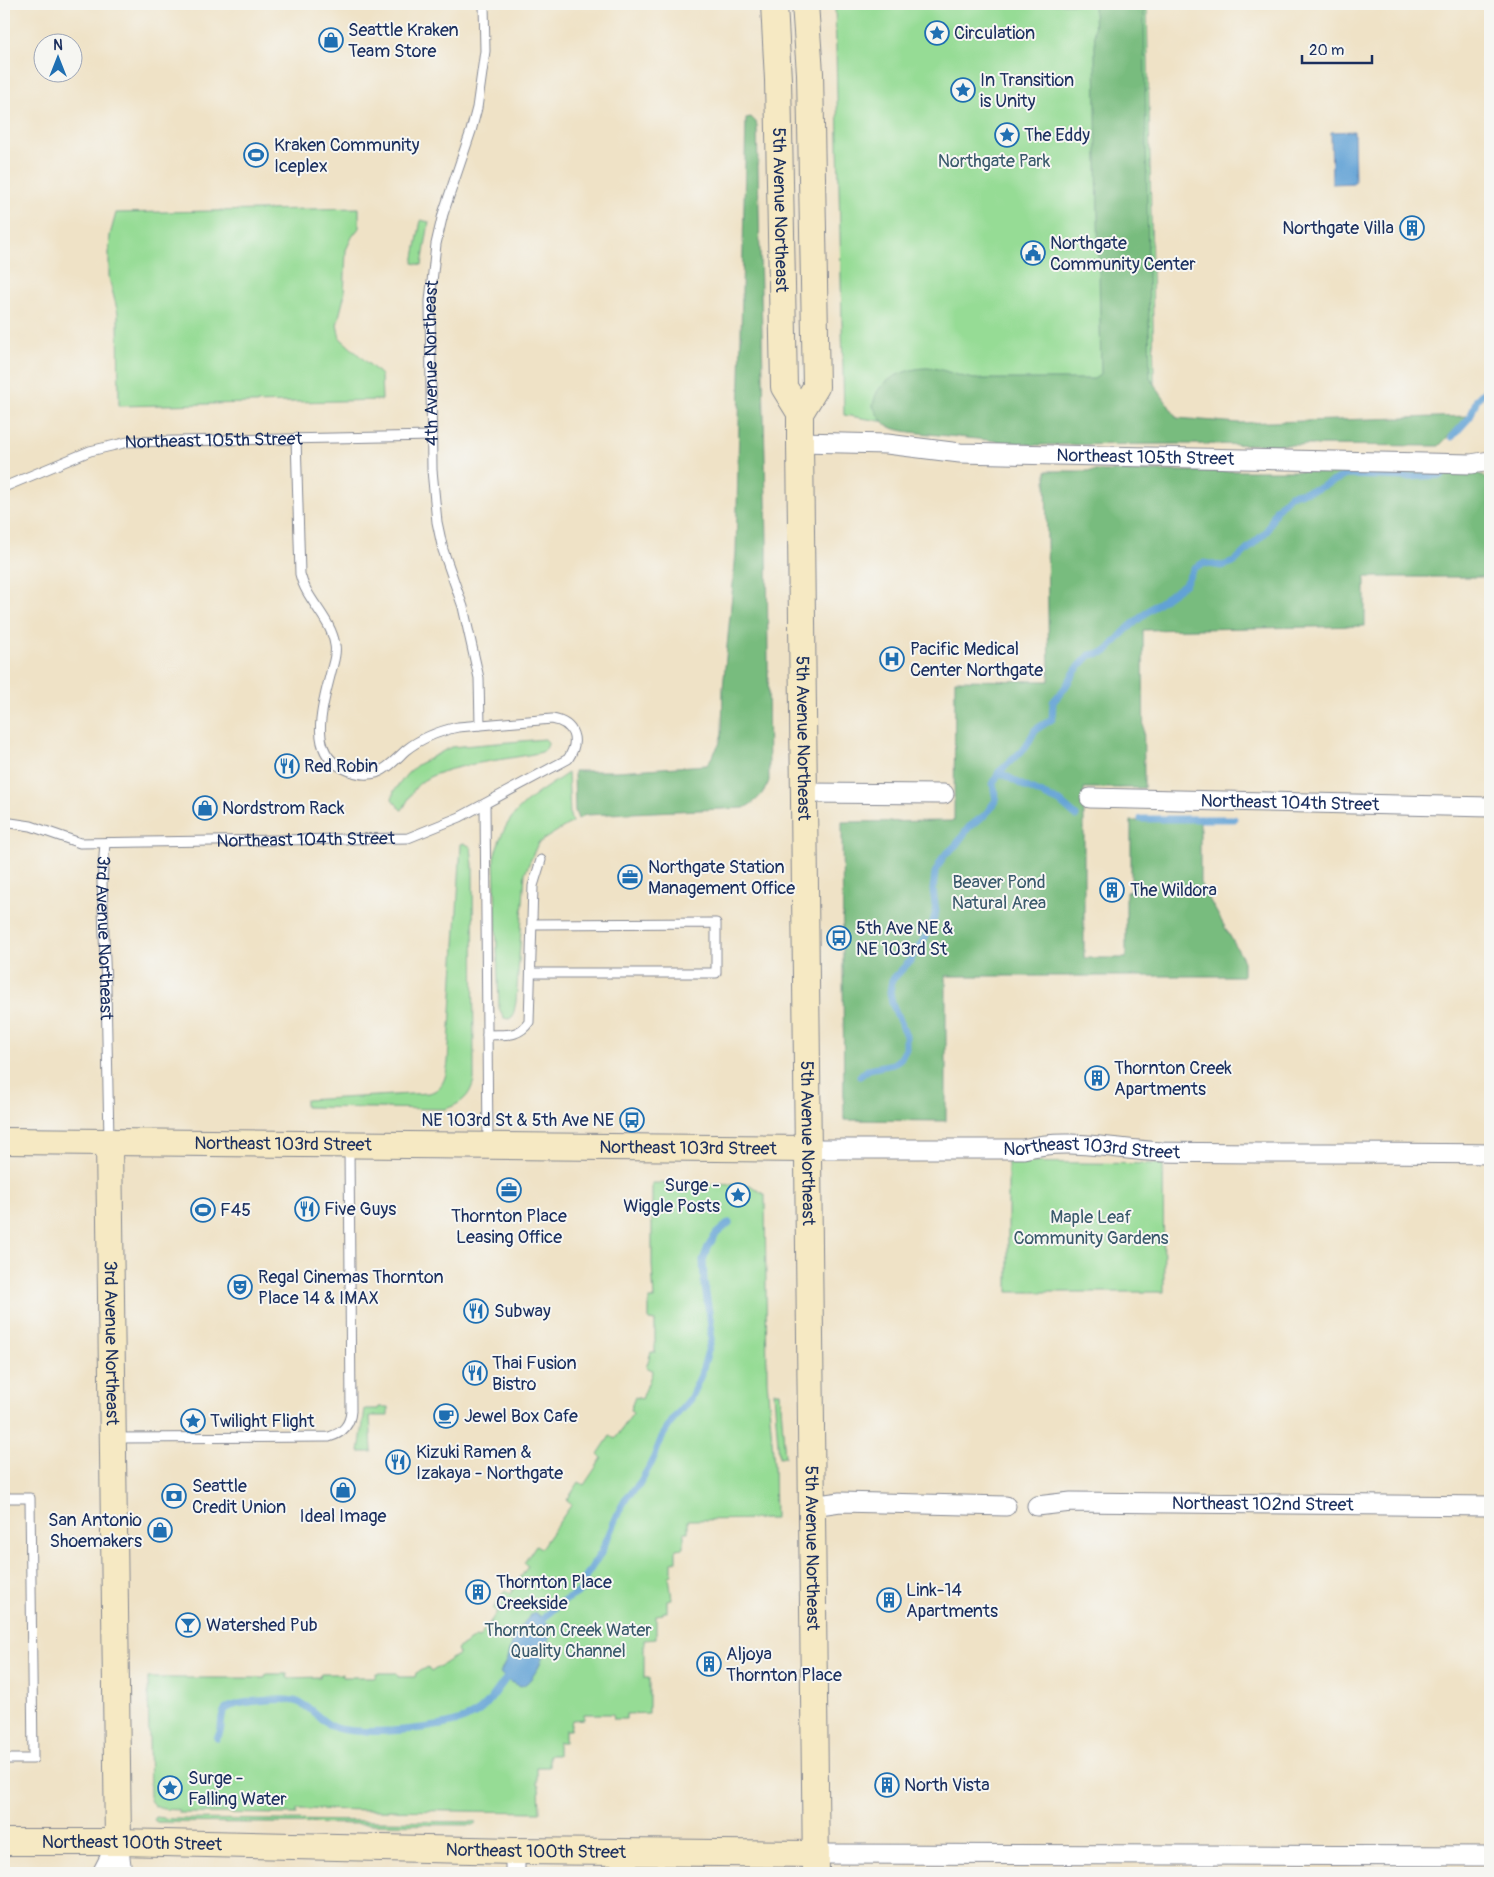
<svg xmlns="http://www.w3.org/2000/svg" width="1494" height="1877" viewBox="0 0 1494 1877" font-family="Pangolin,sans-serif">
  <rect width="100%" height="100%" fill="#f6f6f2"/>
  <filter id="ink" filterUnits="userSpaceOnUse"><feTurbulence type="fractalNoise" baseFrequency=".02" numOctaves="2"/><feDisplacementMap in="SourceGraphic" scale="10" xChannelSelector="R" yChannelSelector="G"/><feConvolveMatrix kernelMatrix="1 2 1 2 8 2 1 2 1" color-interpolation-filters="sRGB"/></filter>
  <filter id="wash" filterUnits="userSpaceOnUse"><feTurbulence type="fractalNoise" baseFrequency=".0096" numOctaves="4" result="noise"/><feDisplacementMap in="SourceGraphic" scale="20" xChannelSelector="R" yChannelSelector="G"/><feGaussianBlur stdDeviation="1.12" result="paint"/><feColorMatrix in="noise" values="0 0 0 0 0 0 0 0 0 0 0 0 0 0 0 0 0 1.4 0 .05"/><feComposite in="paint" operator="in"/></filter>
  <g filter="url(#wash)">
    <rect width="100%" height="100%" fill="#efe2c6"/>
    <g fill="#96dc95" stroke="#58867a">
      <path d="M835,4h312l8,431 -251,-10 -60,-10z"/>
      <path d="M359,208v20l-7,9 -6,13 -2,47 -7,28 3,13 41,37 1,25 -263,6 -1,-93 -9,-35v-25l1,-18 6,-22z"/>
      <path d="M421,220l8,2 -7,43 -9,-2z"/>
      <path d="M545,739l3,3c0,5 -2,7 -6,10 -31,8 -102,12 -123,32 -8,7 -11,18 -17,26h-1l-9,-11 2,-8 13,-17 10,-9 34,-18z"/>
      <path d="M568,773l2,43 2,6 -34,21 -13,30 -9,129 -3,14 -4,3 -5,-1 -5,-10 -5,-150c12,-49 36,-59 74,-85z"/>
      <path d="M464,843l7,4 2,18 1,215c-4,17 -13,24 -29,29l-140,-2v-7l124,-7c15,-4 17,-17 19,-31l13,-218z"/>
      <path d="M1008,1162l155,2 1,128h-156z"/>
      <path d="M652,1183l98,2 15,10 2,185 7,85 1,54 -87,1v12h-4v16l-8,1v12l-4,1v13l-3,1 3,23 -5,1v12h-4v2l-7,1v24l-12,1v38h5v35l-23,1v5h-12l-1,-5h-29v5l-12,1 -2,10h-5v12h-7v13h-9v12h-12v18l2,1 1,26 -243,-3v5l-118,-1v-3c-12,-1 -23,1 -29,-10l-2,-122h117l1,-4h21v4l33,-1 1,-3h21l1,3h33v-4h21l1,4h17l1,-4 11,-6 4,5 28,-18 -2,-5 19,-12 3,1 18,-26 -4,-3 12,-19 5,4 18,-28 -4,-3 12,-18 5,3 31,-44 -5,-4 12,-18 5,3 18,-27 -4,-4 12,-18 5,3 18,-26 -3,-3 5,-13 7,2 11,-29 -7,-2 5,-16h4v-31l-6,-1v-21h5l-2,-35z"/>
      <path d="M774,1392h6l5,65 -6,1z"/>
      <path d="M379,1407h9v9h-18l2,36h-13l6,-43h13z"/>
      <path d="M156,1817l16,2 303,3v3l-318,-3 -3,-2z"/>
    </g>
    <g fill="#78bc7e" stroke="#4a766e">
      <path d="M1094,4h50l6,374 27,40 62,5 229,-7 -29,30 -260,-2 -144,1 -125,-13c-21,-3 -28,-7 -37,-26 1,-6 3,-14 7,-18 13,-15 38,-23 58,-19 13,3 24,9 38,10h118l7,-5z"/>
      <path d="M751,117l5,5 1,4 10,415 2,240c-5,13 -13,21 -25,27l-159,7 -7,4 -3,-8 -1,-40h43l90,-6 12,-20 3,-12 1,-45 13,-135 10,-435z"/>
      <path d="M1046,471h425l13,5 6,8v93h-125v49l-222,4 1,158h-60v170h42v-66l5,-1v-70h69v62l43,76v17h-297v145l-102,-1 -2,-298 112,-1 1,-141 94,1z"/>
    </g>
    <g fill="#62a2d5" stroke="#3e689a">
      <path d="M1354,131l1,52 -23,1 -1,-52z"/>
      <path d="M534,1612l18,15c-3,14 -15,55 -31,59l-11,-4 -10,-9 7,-14 7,-26z"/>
    </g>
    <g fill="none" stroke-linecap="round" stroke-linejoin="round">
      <g stroke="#62a2d5" stroke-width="7">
        <path d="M1452,437l18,-20 7,-18 8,-8"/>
        <path d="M999,772l25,14 36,16 16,14"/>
        <path d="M1141,819h93"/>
        <path d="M860,1076l9,-7 24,-5 8,-6 5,-9v-13l-14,-33 -2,-11 2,-12 18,-19 21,-33 5,-17 -3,-21 2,-17 8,-16 13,-12 13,-18 16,-12 11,-15 -3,-16 6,-12 27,-25 9,-17 17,-11 1,-17 11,-13 12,-19 14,-15 16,-3 20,-22 27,-23 32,-23 9,-16 9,-5 19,3 12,-4 33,-31 9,-21 14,-15 27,-6 29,-14 62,2 34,-2"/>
        <path d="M536,1625l23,-21 22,-13 5,-15 15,-23 18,-42 8,-14 11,-11 14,-24 10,-25 12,-19 16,-19 11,-24 10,-35v-15l-7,-44 -1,-21 5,-13 8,-13 13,-11"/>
        <path d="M217,1738c8,-10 1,-20 8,-28 8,-9 62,-13 73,-8 19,8 25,26 48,28 29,4 103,-1 127,-15 17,-9 25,-29 38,-42"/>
      </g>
    </g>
  </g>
  <g filter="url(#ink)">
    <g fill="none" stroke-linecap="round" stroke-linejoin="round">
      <g stroke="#858892" stroke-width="11">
        <g id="lane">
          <path id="s1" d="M4,487l86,-36 38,-9 304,-6"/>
          <path id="s2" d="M480,725l-1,-47 -16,-71 -20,-57 -6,-28 -5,-52 -2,-169 6,-57 7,-30 28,-83 6,-23 8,-57 -1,-47"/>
          <path d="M485,804l3,340"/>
          <path id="s3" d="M4,822l27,4 49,17 328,-5 52,-21 108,-58c12,-18 7,-36 -16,-40l-94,8c-18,4 -37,11 -52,23 -9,8 -18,19 -30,23 -11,3 -23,0 -33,-5 -37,-16 -19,-67 -12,-96 2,-9 6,-18 4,-27 -4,-27 -29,-45 -35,-71l-4,-136"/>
          <path id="s4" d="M105,843l-3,39 4,105 3,153"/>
          <path d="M531,973h185v-50l-183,1"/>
          <path d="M487,1035c18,-1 31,3 42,-13l4,-136 8,-26"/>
          <path d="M115,1438l214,-1c14,-4 21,-12 22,-26l-2,-265"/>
          <path d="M4,1498h26l3,261h-29"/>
        </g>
      </g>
      <g stroke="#858892" stroke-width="21">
        <g id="street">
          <path id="s5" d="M800,442l87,2 73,9 511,11 19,-3"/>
          <path d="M803,793l141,1"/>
          <path id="s6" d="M1090,798l400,9"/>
          <path id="s7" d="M808,1149h215c47,-12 92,1 140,3 109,2 218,0 327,2"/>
          <path d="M812,1506l28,-4 166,4"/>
          <path id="s8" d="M1037,1506l34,-4 419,4"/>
          <path d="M118,1842l4,31"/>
          <path d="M515,1851v22"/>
          <path d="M816,1854l674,2"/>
          <path d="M102,1873l16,-31"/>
        </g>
      </g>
      <g stroke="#858892" stroke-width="28">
        <g id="secondary">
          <path id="s9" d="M774,4l4,76 6,307 16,26"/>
          <path id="s10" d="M805,4l5,69 6,314 -16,26v29l16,1431"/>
          <path id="s11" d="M4,1141l804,8"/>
          <path id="s12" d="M109,1142l9,700"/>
          <path id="s13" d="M4,1842h114l397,9 301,3"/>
        </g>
      </g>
      <use href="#lane" stroke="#fff" stroke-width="9"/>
      <use href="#street" stroke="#fff" stroke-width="19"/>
      <use href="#secondary" stroke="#f6e9c3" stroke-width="26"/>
    </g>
  </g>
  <defs>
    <g id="sight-ring" transform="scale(1.25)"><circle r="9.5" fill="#f6f6f2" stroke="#1f6fb2" stroke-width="1.5"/><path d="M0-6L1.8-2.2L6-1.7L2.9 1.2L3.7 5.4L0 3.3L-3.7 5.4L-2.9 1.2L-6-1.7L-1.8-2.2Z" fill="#1f6fb2"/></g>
    <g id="shop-ring" transform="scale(1.25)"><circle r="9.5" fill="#f6f6f2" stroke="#1f6fb2" stroke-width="1.5"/><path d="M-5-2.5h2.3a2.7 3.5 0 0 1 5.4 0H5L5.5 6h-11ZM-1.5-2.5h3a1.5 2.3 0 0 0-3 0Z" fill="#1f6fb2"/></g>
    <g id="stadium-ring" transform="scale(1.25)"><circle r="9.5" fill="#f6f6f2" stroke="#1f6fb2" stroke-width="1.5"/><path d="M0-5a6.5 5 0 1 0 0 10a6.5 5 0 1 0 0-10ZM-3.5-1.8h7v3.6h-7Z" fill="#1f6fb2"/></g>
    <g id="building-ring" transform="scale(1.25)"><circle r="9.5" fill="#f6f6f2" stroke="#1f6fb2" stroke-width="1.5"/><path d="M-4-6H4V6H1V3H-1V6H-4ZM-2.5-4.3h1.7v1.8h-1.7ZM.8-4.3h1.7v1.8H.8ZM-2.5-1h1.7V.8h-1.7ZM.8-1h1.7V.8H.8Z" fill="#1f6fb2"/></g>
    <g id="civic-ring" transform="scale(1.25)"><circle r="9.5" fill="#f6f6f2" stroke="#1f6fb2" stroke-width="1.5"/><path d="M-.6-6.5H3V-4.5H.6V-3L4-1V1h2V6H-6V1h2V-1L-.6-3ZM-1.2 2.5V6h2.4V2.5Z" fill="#1f6fb2"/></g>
    <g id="hospital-ring" transform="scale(1.25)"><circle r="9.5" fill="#f6f6f2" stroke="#1f6fb2" stroke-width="1.5"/><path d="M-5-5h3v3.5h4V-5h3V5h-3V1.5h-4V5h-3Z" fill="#1f6fb2"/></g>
    <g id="restaurant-ring" transform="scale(1.25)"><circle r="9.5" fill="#f6f6f2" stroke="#1f6fb2" stroke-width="1.5"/><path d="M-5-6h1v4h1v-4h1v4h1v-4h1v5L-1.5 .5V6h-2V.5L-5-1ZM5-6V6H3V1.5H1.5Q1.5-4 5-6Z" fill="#1f6fb2"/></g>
    <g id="office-ring" transform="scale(1.25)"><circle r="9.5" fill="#f6f6f2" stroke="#1f6fb2" stroke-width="1.5"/><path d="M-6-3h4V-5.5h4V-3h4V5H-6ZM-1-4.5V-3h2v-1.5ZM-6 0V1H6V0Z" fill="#1f6fb2"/></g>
    <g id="bus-ring" transform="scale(1.25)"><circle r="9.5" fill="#f6f6f2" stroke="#1f6fb2" stroke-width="1.5"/><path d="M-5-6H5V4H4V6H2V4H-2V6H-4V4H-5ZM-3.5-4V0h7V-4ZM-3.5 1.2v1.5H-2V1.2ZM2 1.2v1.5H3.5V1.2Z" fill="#1f6fb2"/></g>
    <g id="theatre-ring" transform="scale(1.25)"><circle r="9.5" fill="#f6f6f2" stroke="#1f6fb2" stroke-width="1.5"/><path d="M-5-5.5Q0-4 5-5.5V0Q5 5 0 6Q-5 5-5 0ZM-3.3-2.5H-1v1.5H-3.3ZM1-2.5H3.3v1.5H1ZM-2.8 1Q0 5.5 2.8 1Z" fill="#1f6fb2"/></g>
    <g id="cafe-ring" transform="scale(1.25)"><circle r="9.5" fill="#f6f6f2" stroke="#1f6fb2" stroke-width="1.5"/><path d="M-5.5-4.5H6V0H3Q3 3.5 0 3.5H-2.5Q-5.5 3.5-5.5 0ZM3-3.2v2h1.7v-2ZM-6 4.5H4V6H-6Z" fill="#1f6fb2"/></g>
    <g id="bank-ring" transform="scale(1.25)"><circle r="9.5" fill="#f6f6f2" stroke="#1f6fb2" stroke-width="1.5"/><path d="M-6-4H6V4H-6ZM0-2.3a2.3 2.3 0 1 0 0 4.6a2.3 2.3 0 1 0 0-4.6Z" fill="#1f6fb2"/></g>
    <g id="bar-ring" transform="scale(1.25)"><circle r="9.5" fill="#f6f6f2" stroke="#1f6fb2" stroke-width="1.5"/><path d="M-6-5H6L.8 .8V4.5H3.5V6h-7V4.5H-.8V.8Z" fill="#1f6fb2"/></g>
  </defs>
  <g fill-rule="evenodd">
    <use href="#sight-ring" x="937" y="33"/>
    <use href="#shop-ring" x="331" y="40"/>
    <use href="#sight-ring" x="963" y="90"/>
    <use href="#sight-ring" x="1007" y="135"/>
    <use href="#stadium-ring" x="256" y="155"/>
    <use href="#building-ring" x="1412" y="228"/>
    <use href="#civic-ring" x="1033" y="253"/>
    <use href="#hospital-ring" x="892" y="659"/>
    <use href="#restaurant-ring" x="287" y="766"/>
    <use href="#shop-ring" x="205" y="808"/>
    <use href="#office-ring" x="630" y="877"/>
    <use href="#building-ring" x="1112" y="890"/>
    <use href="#bus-ring" x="839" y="938"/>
    <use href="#building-ring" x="1097" y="1078"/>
    <use href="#bus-ring" x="632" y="1120"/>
    <use href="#office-ring" x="509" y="1190"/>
    <use href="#sight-ring" x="738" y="1195"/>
    <use href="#restaurant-ring" x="307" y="1209"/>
    <use href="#stadium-ring" x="203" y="1210"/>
    <use href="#theatre-ring" x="240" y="1287"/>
    <use href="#restaurant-ring" x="476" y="1311"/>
    <use href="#restaurant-ring" x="475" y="1373"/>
    <use href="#cafe-ring" x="446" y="1416"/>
    <use href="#sight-ring" x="193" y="1421"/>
    <use href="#restaurant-ring" x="398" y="1462"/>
    <use href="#shop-ring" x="343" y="1490"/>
    <use href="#bank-ring" x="174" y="1496"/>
    <use href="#shop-ring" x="160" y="1530"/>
    <use href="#building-ring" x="478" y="1592"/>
    <use href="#building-ring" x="889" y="1600"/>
    <use href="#bar-ring" x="188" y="1625"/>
    <use href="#building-ring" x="709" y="1664"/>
    <use href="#building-ring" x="887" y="1785"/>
    <use href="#sight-ring" x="170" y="1788"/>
  </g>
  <g text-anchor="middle" stroke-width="4" stroke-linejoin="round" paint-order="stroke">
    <g font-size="18" fill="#1b2f5e" stroke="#f6f6f2" text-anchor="start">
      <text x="348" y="36">Seattle Kraken<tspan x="348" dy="21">Team Store</tspan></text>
      <text x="954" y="39">Circulation</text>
      <text x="980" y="86">In Transition<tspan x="980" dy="21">is Unity</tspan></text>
      <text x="1024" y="141">The Eddy</text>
      <text x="274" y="151">Kraken Community<tspan x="274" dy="21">Iceplex</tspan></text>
      <text x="1394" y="234" text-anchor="end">Northgate Villa</text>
      <text x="1050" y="249">Northgate<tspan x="1050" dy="21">Community Center</tspan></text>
      <text x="910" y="655">Pacific Medical<tspan x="910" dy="21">Center Northgate</tspan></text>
      <text x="304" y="772">Red Robin</text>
      <text x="222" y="814">Nordstrom Rack</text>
      <text x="648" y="873">Northgate Station<tspan x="648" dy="21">Management Office</tspan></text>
      <text x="1130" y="896">The Wildora</text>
      <text x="856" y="934">5th Ave NE &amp;<tspan x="856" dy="21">NE 103rd St</tspan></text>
      <text x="1114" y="1074">Thornton Creek<tspan x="1114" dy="21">Apartments</tspan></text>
      <text x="614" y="1126" text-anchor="end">NE 103rd St &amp; 5th Ave NE</text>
      <text x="720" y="1191" text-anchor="end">Surge -<tspan x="720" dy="21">Wiggle Posts</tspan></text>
      <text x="324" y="1215">Five Guys</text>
      <text x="220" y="1216">F45</text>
      <text x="509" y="1222" text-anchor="middle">Thornton Place<tspan x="509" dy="21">Leasing Office</tspan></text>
      <text x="258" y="1283">Regal Cinemas Thornton<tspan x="258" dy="21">Place 14 &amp; IMAX</tspan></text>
      <text x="494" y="1317">Subway</text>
      <text x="492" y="1369">Thai Fusion<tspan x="492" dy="21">Bistro</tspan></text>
      <text x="464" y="1422">Jewel Box Cafe</text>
      <text x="210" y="1427">Twilight Flight</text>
      <text x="416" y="1458">Kizuki Ramen &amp;<tspan x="416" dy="21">Izakaya - Northgate</tspan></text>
      <text x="192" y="1492">Seattle<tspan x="192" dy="21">Credit Union</tspan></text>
      <text x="343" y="1522" text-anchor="middle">Ideal Image</text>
      <text x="142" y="1526" text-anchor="end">San Antonio<tspan x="142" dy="21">Shoemakers</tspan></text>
      <text x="496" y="1588">Thornton Place<tspan x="496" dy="21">Creekside</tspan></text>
      <text x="906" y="1596">Link-14<tspan x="906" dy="21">Apartments</tspan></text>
      <text x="206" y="1631">Watershed Pub</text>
      <text x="726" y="1660">Aljoya<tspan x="726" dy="21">Thornton Place</tspan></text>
      <text x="188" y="1784">Surge -<tspan x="188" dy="21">Falling Water</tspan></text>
      <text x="904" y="1791">North Vista</text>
    </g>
    <g font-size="18" fill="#3a5a6c" stroke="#f6f6f2">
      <text x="994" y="167">Northgate Park</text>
      <text x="999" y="888">Beaver Pond<tspan x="999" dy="21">Natural Area</tspan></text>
      <text x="1091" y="1223">Maple Leaf<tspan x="1091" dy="21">Community Gardens</tspan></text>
      <text x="568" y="1636">Thornton Creek Water<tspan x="568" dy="21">Quality Channel</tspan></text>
    </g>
    <g font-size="18" fill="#1b2f5e" stroke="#f6f6f2">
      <text dy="6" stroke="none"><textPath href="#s9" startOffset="206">5th Avenue Northeast</textPath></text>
      <text dy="6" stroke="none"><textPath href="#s2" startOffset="368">4th Avenue Northeast</textPath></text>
      <text dy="6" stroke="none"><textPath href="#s1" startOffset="218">Northeast 105th Street</textPath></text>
      <text dy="6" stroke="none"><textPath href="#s5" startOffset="346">Northeast 105th Street</textPath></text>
      <text dy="6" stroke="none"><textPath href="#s10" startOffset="739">5th Avenue Northeast</textPath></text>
      <text dy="6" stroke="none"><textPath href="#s6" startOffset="200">Northeast 104th Street</textPath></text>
      <text dy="6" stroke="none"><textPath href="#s3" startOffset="305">Northeast 104th Street</textPath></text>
      <text dy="6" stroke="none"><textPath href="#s4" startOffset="95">3rd Avenue Northeast</textPath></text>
      <text dy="6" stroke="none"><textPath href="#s10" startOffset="1144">5th Avenue Northeast</textPath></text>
      <text dy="6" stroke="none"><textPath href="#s11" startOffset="279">Northeast 103rd Street</textPath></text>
      <text dy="6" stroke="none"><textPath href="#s11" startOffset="684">Northeast 103rd Street</textPath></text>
      <text dy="6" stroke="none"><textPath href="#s7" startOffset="284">Northeast 103rd Street</textPath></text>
      <text dy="6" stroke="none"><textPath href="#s12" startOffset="201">3rd Avenue Northeast</textPath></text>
      <text dy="6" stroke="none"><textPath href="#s8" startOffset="226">Northeast 102nd Street</textPath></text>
      <text dy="6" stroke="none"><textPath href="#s10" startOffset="1549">5th Avenue Northeast</textPath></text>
      <text dy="6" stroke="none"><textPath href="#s13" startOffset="128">Northeast 100th Street</textPath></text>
      <text dy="6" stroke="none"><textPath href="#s13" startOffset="532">Northeast 100th Street</textPath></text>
    </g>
  </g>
  <rect width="1494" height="1877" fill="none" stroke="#f6f6f2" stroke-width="20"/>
  <g transform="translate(58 58)"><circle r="24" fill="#f6f6f2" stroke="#9ea6b7"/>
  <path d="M0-4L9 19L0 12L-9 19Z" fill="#1f6fb2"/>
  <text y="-8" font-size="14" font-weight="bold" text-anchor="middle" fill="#1b2f5e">N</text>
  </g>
  <path d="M1302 55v8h70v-8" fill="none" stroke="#1b2f5e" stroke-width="2.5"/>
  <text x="1309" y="55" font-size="15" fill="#1b2f5e" stroke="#f6f6f2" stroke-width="4" paint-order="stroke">20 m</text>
</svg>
